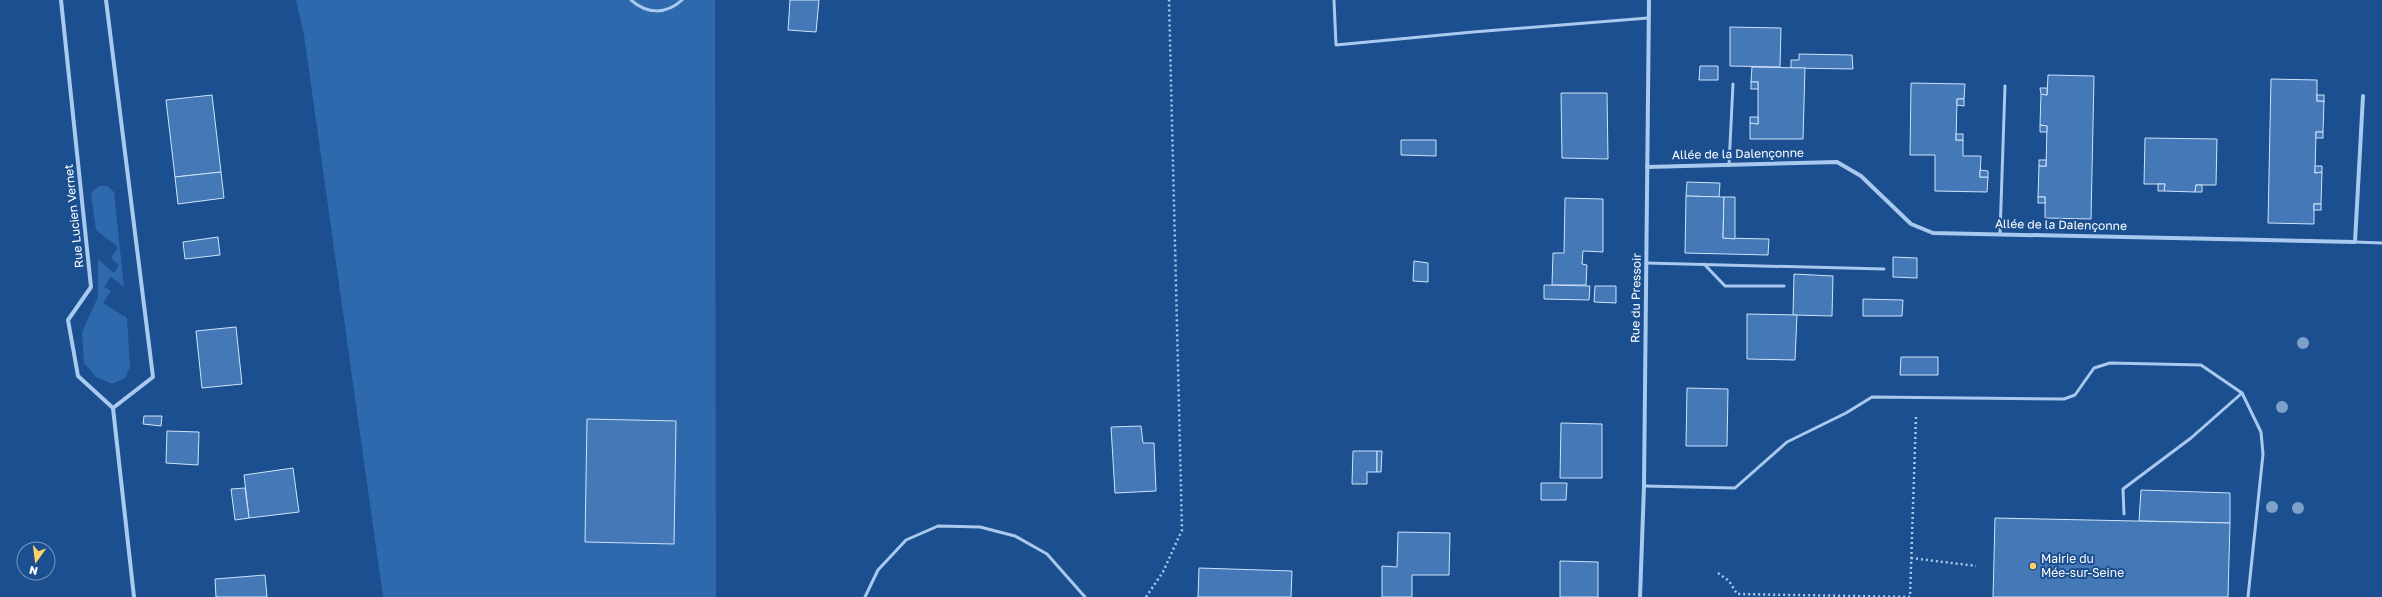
<svg xmlns="http://www.w3.org/2000/svg" width="2382" height="597" viewBox="0 0 2382 597" font-family="'Golos Text',sans-serif">
  <rect width="100%" height="100%" fill="#1b4f8f"/>
  <g fill="#2e69ad">
    <path d="M296,0h419l1,597h-333l-79,-562z"/>
    <path d="M99,186h8l7,6 10,95 -13,-10 -7,10 7,4 -8,12 24,15 3,49 -5,11 -13,6 -16,-7 -12,-14 -2,-31 16,-35v-38l16,14 5,-8 -8,-7 7,-11 -22,-17 -5,-37z"/>
  </g>
  <g fill="#4478b7" stroke="#cfe3fa">
    <path d="M790,0h29l-3,32 -28,-2z"/>
    <path d="M1730,27l51,1 -1,39 -50,-1z"/>
    <path d="M1799,54l53,1 1,14 -62,-1v-8h8z"/>
    <path d="M1700,66h18v14h-19z"/>
    <path d="M1752,67l53,1 -2,71h-53v-16l8,1v-42h-7z"/>
    <path d="M2048,75l46,1 -3,143 -46,-1v-21h-7l1,-31h7l1,-40 -7,-1 1,-31 6,1z"/>
    <path d="M2271,79l46,1v21h7l-1,31h-7l-1,41 7,-1 -1,32h-7v20l-46,-1z"/>
    <rect x="1751" y="82" width="7" height="7"/>
    <path d="M1911,83l54,1 -1,15h-7l-1,41h7v16h18l-1,21h8l-1,15 -52,-1v-36h-25z"/>
    <path d="M2040,88h7v7l-6,-1z"/>
    <path d="M1561,93h46l1,66 -46,-1z"/>
    <path d="M212,95l9,77 -46,5 -9,-77z"/>
    <rect x="2317" y="95" width="7" height="6"/>
    <path d="M1957,99h7v7l-7,-1z"/>
    <path d="M1750,117h8v7l-8,-1z"/>
    <path d="M2040,125l7,1v6h-7z"/>
    <rect x="2316" y="132" width="7" height="6"/>
    <rect x="1956" y="134" width="7" height="6"/>
    <path d="M2145,138l72,1 -1,46h-20l-1,7 -31,-1 1,-7h-21z"/>
    <path d="M1401,140h35v16l-35,-1z"/>
    <rect x="2039" y="160" width="7" height="6"/>
    <path d="M2315,166h7v6l-7,1z"/>
    <path d="M1980,170l8,1v6h-8z"/>
    <path d="M221,172l3,26 -46,6 -3,-27z"/>
    <path d="M1687,182l33,1 -1,14 -33,-1z"/>
    <path d="M2158,184h7l-1,7h-6z"/>
    <path d="M2196,185h6v7h-7z"/>
    <path d="M1686,196l38,1 -1,41 46,1 -1,16 -83,-2z"/>
    <path d="M1724,197h11v42l-12,-1z"/>
    <rect x="2038" y="197" width="7" height="6"/>
    <path d="M1565,198l38,1v53l-20,-1 -1,13 5,1 -1,20h-34l1,-32h11z"/>
    <rect x="2314" y="204" width="7" height="6"/>
    <path d="M218,237l2,18 -35,4 -2,-17z"/>
    <path d="M1893,257l24,1v20l-24,-1z"/>
    <path d="M1414,261l14,2v19l-15,-1z"/>
    <path d="M1794,274l39,2 -1,40 -39,-1z"/>
    <path d="M1544,285l46,1 -1,14 -45,-1z"/>
    <path d="M1595,286h21v17l-22,-1z"/>
    <path d="M1863,299l40,1 -1,16h-39z"/>
    <path d="M1747,314l50,1 -2,45 -48,-1z"/>
    <path d="M236,327l6,57 -40,4 -6,-57z"/>
    <path d="M1901,357h37v18h-38z"/>
    <path d="M1687,388l41,1 -1,57h-41z"/>
    <path d="M144,416h18l-1,10 -18,-2z"/>
    <path d="M587,419l89,2 -2,123 -89,-2z"/>
    <path d="M1561,423l41,1v54h-42z"/>
    <path d="M1141,426l2,17h11l2,48 -41,2 -4,-66z"/>
    <path d="M167,431l32,1 -1,33 -32,-2z"/>
    <path d="M1353,451h24v21h-10v12h-15z"/>
    <path d="M1377,451h5l-1,21h-4z"/>
    <path d="M293,468l6,44 -50,6 -5,-43z"/>
    <path d="M1541,483h26l-1,17h-25z"/>
    <path d="M245,488l4,30 -14,2 -4,-31z"/>
    <path d="M2141,490l89,3v30l-91,-2z"/>
    <path d="M1995,518l235,5 -2,74h-235z"/>
    <path d="M1398,532l52,1 -1,42h-37v22h-30v-31l15,1z"/>
    <path d="M1560,561l38,1v35h-38z"/>
    <path d="M1199,568l93,3 -1,26h-93z"/>
    <path d="M265,575l2,22h-51l-1,-18z"/>
  </g>
  <g fill="none" stroke-linecap="round" stroke-linejoin="round">
    <g stroke="#a9c9ee" stroke-width="2.5" stroke-dasharray="2 3" stroke-linecap="butt">
      <path d="M1911,558l65,8"/>
      <path d="M1718,573l11,8 8,13 173,3 6,-181"/>
      <path d="M1146,597l17,-25 19,-42 -13,-530"/>
    </g>
    <g stroke="#a9c9ee" stroke-width="3">
      <path d="M631,0c16,14 35,15 51,0"/>
      <path d="M1334,0l2,45 137,-13 175,-14"/>
      <path d="M1729,165l4,-81"/>
      <path d="M2000,234l5,-148"/>
      <path d="M2355,242l27,1"/>
      <path d="M1646,263l238,6"/>
      <path d="M1704,264l21,22h59"/>
      <path d="M1644,486l91,2 52,-46 59,-29 26,-16 192,2 11,-4 19,-27 16,-5 91,2 41,28 19,39 2,22 -15,143"/>
      <path d="M2124,514l-1,-25 68,-51 51,-45"/>
      <path d="M865,597l13,-27 28,-30 32,-14 42,1 35,9 32,18 38,43"/>
    </g>
    <g stroke="#a9c9ee" stroke-width="4">
      <path d="M61,0l30,287 -23,33 10,56 35,32 40,-31 -47,-377"/>
      <path d="M1647,167l190,-5 24,14 50,48 22,9 422,9 8,-146"/>
      <path d="M113,408l21,189"/>
      <path d="M1640,597l4,-111 5,-486"/>
    </g>
  </g>
  <g fill="#7ea0ca">
    <circle cx="2303" cy="343" r="6"/>
    <circle cx="2282" cy="407" r="6"/>
    <circle cx="2272" cy="507" r="6"/>
    <circle cx="2298" cy="508" r="6"/>
  </g>
  <circle fill="#ffd166" stroke="#1b4f8f" stroke-width="1.5" cx="2033" cy="566" r="4"/>
  <g text-anchor="middle" stroke-width="4" stroke-linejoin="round" paint-order="stroke">
    <g font-size="12" fill="#fff" stroke="#1b4f8f">
      <text transform="translate(1738 154) rotate(-1)" y="4">Allée de la Dalençonne</text>
      <text transform="translate(74 216) rotate(-96)" y="4">Rue Lucien Vernet</text>
      <text transform="translate(2061 225) rotate(1)" y="4">Allée de la Dalençonne</text>
      <text transform="translate(1636 298) rotate(-89)" y="4">Rue du Pressoir</text>
    </g>
    <g font-size="12" fill="#fff" stroke="#1b4f8f" text-anchor="start">
      <text x="2041" y="563">Mairie du<tspan x="2041" dy="14">Mée-sur-Seine</tspan></text>
    </g>
  </g>
  <g transform="translate(36 561) rotate(194)"><circle r="19" fill="#1b4f8f" stroke="#7695bc"/>
  <path d="M0-3L7 15L0 10L-7 15Z" fill="#ffd166"/>
  <text y="-6" font-size="11" font-weight="bold" text-anchor="middle" fill="#ffffff">N</text>
  </g>
</svg>
